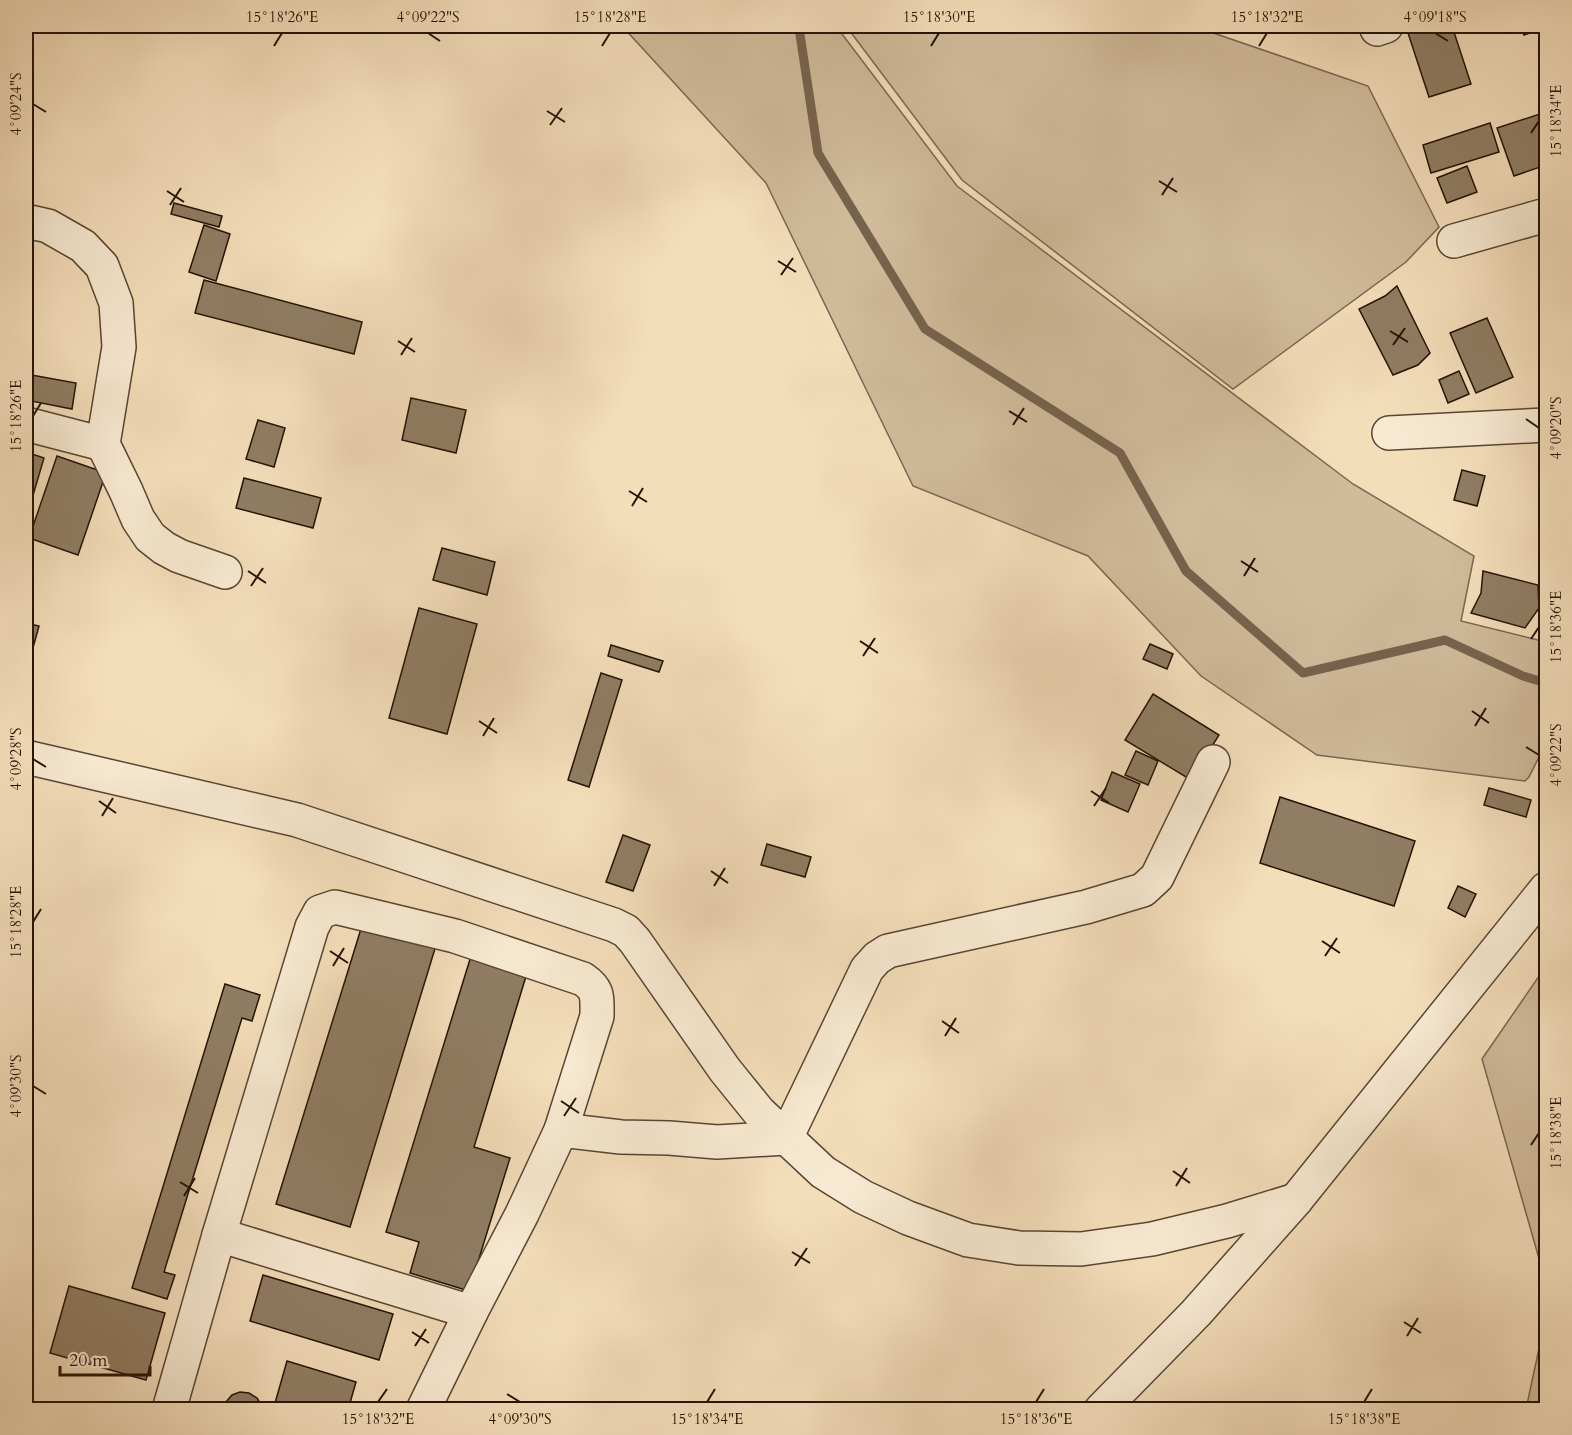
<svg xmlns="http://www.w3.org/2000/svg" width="1572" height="1435" viewBox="0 0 1572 1435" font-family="Cardo,serif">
  <rect width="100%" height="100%" fill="#f4deba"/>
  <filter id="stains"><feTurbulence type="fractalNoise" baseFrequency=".00333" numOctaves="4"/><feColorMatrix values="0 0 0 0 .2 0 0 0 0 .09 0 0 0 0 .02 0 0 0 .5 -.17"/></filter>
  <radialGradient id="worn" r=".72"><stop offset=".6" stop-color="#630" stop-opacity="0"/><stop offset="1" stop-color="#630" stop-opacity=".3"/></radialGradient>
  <g fill="#d1bb9b" stroke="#7a6750" stroke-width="1.5">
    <path d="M622,26h214l121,160 396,298 121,72 -13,65 85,21v101l-17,34 -4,4 -208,-26 -116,-79 -113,-120 -175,-70 -147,-303z"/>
    <path d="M846,26h347l175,60 71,141 -33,35 -173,127 -271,-209z"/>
    <path d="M1546,966v317l-64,-224z"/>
    <path d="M1546,1316v93h-20z"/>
  </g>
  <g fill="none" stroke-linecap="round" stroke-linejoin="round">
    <path stroke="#76634d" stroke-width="9" d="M795,26l4,2 19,125 107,176 195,124 66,118 117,102 142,-33 78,36 23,7"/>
  </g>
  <g fill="#907d64" stroke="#241306" stroke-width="1.5">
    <path d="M1431,26h21l19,58 -42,13 -21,-64z"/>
    <path d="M1521,26h25v2l-22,7z"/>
    <path d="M1546,112v53l-32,11 -17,-48z"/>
    <path d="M1490,123l9,29 -68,21 -8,-28z"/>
    <path d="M1467,166l10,26 -30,11 -10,-25z"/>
    <path d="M174,203l48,13 -3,11 -48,-13z"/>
    <path d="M204,225l26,9 -14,47 -27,-9z"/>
    <path d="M204,280l158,42 -8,32 -159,-41z"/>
    <path d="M1397,286l33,67 -12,12 -25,10 -34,-66 26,-13z"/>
    <path d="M1487,318l26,59 -37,16 -26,-60z"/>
    <path d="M1459,371l10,23 -21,9 -9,-23z"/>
    <path d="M26,374l50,9 -4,26 -46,-9z"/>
    <path d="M411,398l55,12 -10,43 -54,-13z"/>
    <path d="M258,420l27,8 -11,39 -28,-8z"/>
    <path d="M26,452l18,6 -18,61z"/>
    <path d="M57,456l49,17 -28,82 -49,-17z"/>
    <path d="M1462,470l23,6 -8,30 -23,-6z"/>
    <path d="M244,478l77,20 -8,30 -77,-20z"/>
    <path d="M442,548l53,14 -8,33 -54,-15z"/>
    <path d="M1483,571l55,14 1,23 -14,20 -54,-15 10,-20z"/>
    <path d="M419,608l58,16 -30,110 -58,-16z"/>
    <path d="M26,623l13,3 -13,47z"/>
    <path d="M1150,644l23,10 -6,15 -24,-10z"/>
    <path d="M611,645l52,16 -4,11 -51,-16z"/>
    <path d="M601,673l21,7 -33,107 -21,-7z"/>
    <path d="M1153,694l66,41 -28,45 -66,-40z"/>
    <path d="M1136,751l22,10 -10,24 -23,-10z"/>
    <path d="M1112,772l28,12 -12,28 -27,-12z"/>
    <path d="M1489,788l42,12 -5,17 -42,-12z"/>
    <path d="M1280,797l135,44 -21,65 -134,-43z"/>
    <path d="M623,835l27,10 -17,46 -27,-9z"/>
    <path d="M767,844l44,13 -6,20 -44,-12z"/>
    <path d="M1458,886l18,8 -11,23 -17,-9z"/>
    <path d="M364,919l73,23 -87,285 -74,-23z"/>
    <path d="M471,956l56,17 -53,174 36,11 -41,133 -59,-18 9,-31 -33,-10z"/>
    <path d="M225,984l35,11 -8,26 -10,-3 -78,254 11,3 -8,24 -35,-11z"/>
    <path d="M263,1275l130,39 -14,46 -129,-39z"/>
    <path d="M69,1286l96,27 -19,67 -96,-27z"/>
    <path d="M287,1361l69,21 -8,28 -11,-4 -1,4h-63z"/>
    <path d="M240,1392l9,1 8,5 5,8v4h-39l3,-8 6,-7z"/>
  </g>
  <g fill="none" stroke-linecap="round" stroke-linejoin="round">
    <g stroke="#584633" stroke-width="36">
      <g id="minor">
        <path d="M1377,29l9,-3"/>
        <path d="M26,221l22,5 35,20 19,20 14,37 3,44 -16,97 23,47 12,28 12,18 14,11 15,8 46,16"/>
        <path d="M1454,241l92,-26"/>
        <path d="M26,424l77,20"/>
        <path d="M1389,433l157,-8"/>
        <path d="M26,757l271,63 317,105 12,6 9,10 90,129 34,42 64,60 40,25 45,21 60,22 51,8 62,1 71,-10 75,-18 69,-21"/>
        <path d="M219,1235l252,77"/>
        <path d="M169,1410l50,-175 93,-308 8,-15 15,-5 120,29 128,43c16,11 14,18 14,37l-36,114"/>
        <path d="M423,1410l48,-98 51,-98 39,-84 60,7 48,1 48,4 69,-4 81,-169 10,-11 11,-7 198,-44 57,-17 14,-13 56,-115"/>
        <path d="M1101,1410l95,-97 100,-113 250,-311"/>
      </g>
    </g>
    <use href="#minor" stroke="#f8ead2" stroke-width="33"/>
  </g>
  <path fill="none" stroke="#241306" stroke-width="2" d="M428,33l12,8M1435,33l13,8M274,46l8,-13M602,46l8,-13M931,46l8,-13M1259,46l8,-13M33,104l13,8M547,111l18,11M550,125l12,-17M1531,133l8,-12M1159,181l18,11M167,191l17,11M1162,195l11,-17M170,205l11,-17M778,261l18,11M781,275l12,-17M1390,331l18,11M398,341l17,11M1393,345l12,-17M401,355l11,-17M1009,411l18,11M33,416l8,-13M1526,419l13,9M1013,425l11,-17M629,491l18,11M632,506l11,-18M1241,561l17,11M248,571l18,12M1244,576l11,-18M251,586l12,-18M1531,639l8,-12M860,641l18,12M863,656l12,-18M1472,711l17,12M479,721l18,12M1475,726l11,-18M483,736l11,-18M1526,747l13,8M33,759l13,8M1091,791l18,12M99,801l17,12M1094,806l12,-18M102,816l11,-18M711,871l17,12M714,886l11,-18M33,922l8,-13M1322,941l18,12M330,951l18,12M1325,956l12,-18M333,966l11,-18M942,1021l17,12M945,1036l11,-18M33,1086l13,8M561,1101l18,12M564,1116l12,-18M1531,1145l8,-12M1173,1171l17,12M180,1182l18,11M1176,1186l11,-18M184,1196l11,-18M792,1252l18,11M795,1266l12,-18M1404,1322l17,11M412,1332l17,11M1407,1336l11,-18M415,1346l11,-17M507,1394l13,8M378,1402l9,-13M707,1402l8,-13M1036,1402l8,-13M1364,1402l8,-13"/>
  <rect width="1572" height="1435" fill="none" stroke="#f4deba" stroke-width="66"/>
  <path d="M60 1366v9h90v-9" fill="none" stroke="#241306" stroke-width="3"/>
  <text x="69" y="1366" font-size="18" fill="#241306" stroke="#f8ead2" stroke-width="4.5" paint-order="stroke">20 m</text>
  <rect x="33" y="33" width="1506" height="1369" fill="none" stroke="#241306" stroke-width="2"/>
  <g font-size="15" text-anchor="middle" fill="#241306">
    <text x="282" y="22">15°18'26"E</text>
    <text x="428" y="22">4°09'22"S</text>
    <text x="610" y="22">15°18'28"E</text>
    <text x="939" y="22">15°18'30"E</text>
    <text x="1267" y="22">15°18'32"E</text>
    <text x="1435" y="22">4°09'18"S</text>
    <text transform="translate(16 104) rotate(-90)" y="5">4°09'24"S</text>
    <text transform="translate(1556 121) rotate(-90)" y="5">15°18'34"E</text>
    <text transform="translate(16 416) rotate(-90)" y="5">15°18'26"E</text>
    <text transform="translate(1556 428) rotate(-90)" y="5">4°09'20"S</text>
    <text transform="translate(1556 627) rotate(-90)" y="5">15°18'36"E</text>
    <text transform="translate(1556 755) rotate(-90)" y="5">4°09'22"S</text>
    <text transform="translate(16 759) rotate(-90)" y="5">4°09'28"S</text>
    <text transform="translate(16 922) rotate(-90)" y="5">15°18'28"E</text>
    <text transform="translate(16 1086) rotate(-90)" y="5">4°09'30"S</text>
    <text transform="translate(1556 1133) rotate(-90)" y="5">15°18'38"E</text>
    <text x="378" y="1424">15°18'32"E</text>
    <text x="520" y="1424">4°09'30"S</text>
    <text x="707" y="1424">15°18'34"E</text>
    <text x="1036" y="1424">15°18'36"E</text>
    <text x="1364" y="1424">15°18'38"E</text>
  </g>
  <rect width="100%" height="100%" filter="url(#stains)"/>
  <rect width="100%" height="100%" fill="url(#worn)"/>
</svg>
